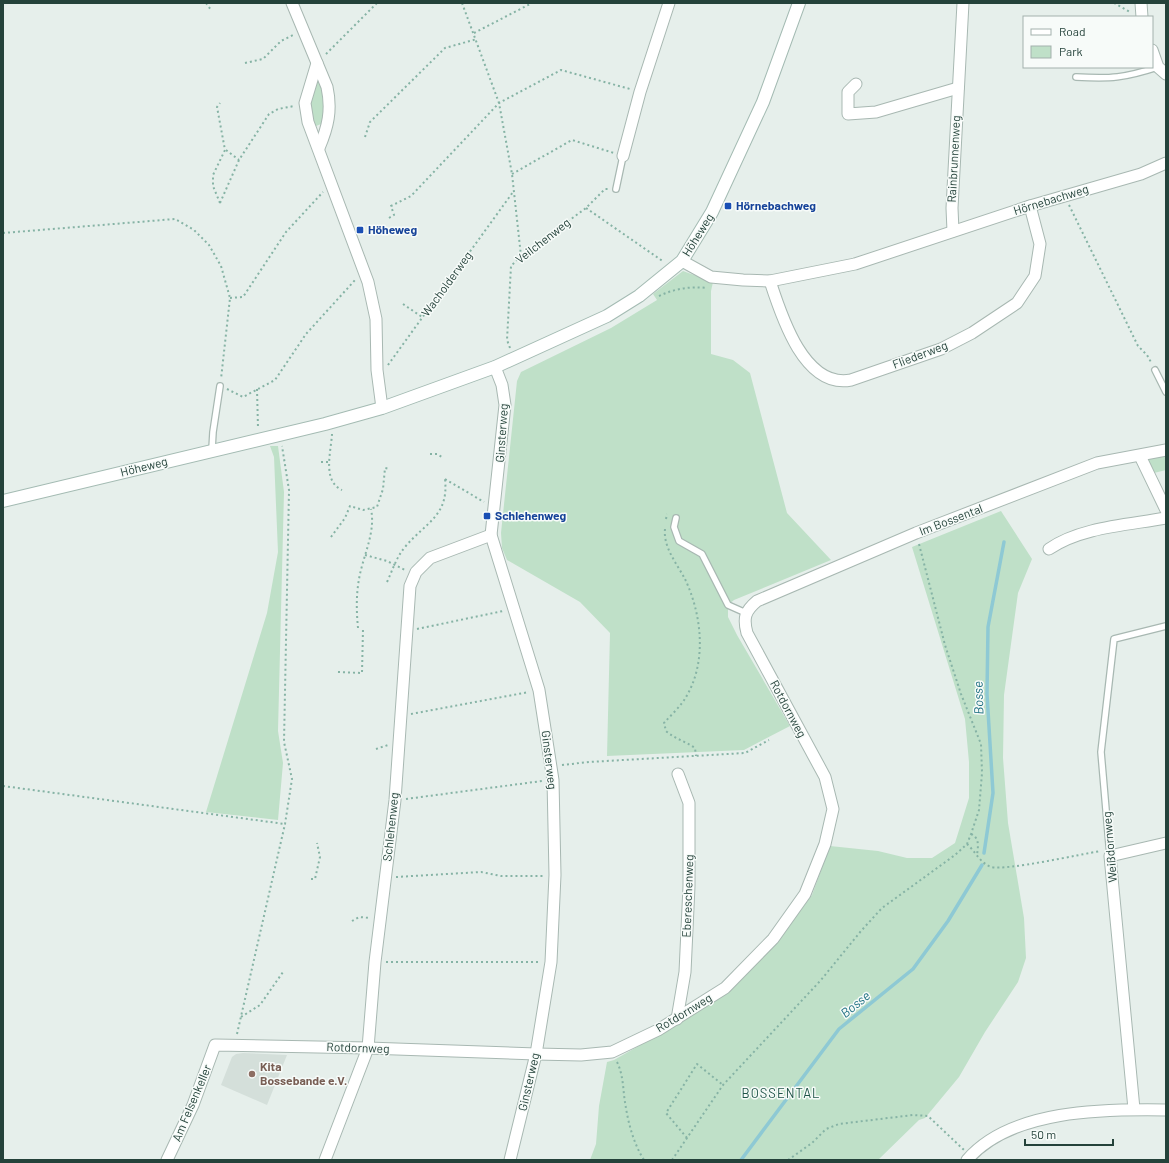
<svg xmlns="http://www.w3.org/2000/svg" width="1169" height="1163" viewBox="0 0 1169 1163" font-family="Barlow,sans-serif">
  <rect width="100%" height="100%" fill="#e6efeb"/>
  <path fill="#d4dfda" d="M243,1053l44,2 -20,50 -46,-20 11,-28 4,-3z"/>
  <g fill="#bfe0c8">
    <path d="M316,78h4c6,14 6,31 1,46l-5,2c-12,-13 -4,-33 0,-48z"/>
    <path d="M683,271l30,11 -2,9v63l22,6 17,13 37,140 44,47 -97,40 -6,5v12l9,18 53,91 -46,24 -137,6 3,-123 -30,-31 -73,-42 -5,-12 -1,-15 16,-152 4,-9 90,-44 46,-28 -4,-6z"/>
    <path d="M270,446h8l6,46 -6,239 5,32 -5,57 -72,-8 61,-199 11,-61 -4,-95z"/>
    <path d="M1166,451v19l-16,4 -9,-18z"/>
    <path d="M1001,511l31,48 -14,34 -14,102 -1,63 5,65 16,95 2,40 -8,24 -33,50 -26,45 -34,41 -6,2 -41,40h-288l6,-16 3,-38 8,-44 7,-2 65,-37 97,-80 36,-48 18,-49 48,5 29,7h25l23,-15 14,-45v-36l-4,-43 -53,-172z"/>
  </g>
  <g fill="none" stroke-linecap="round" stroke-linejoin="round">
    <g stroke="#8ec9d4" stroke-width="3.5">
      <path d="M984,853l9,-60 -6,-99 1,-67 16,-85"/>
      <path d="M741,1160l98,-131 74,-60 35,-48 34,-56"/>
    </g>
    <g stroke="#a8b8b2" stroke-width="8">
      <g id="lane">
        <path d="M1076,77c35,2 48,1 82,-10"/>
        <path d="M616,189l7,-33"/>
        <path d="M1155,370l11,22"/>
        <path d="M212,449l1,-17 7,-46"/>
        <path d="M676,518l-2,9 5,14 23,13 26,51 18,8"/>
        <path d="M1110,856l-9,-104 13,-113 52,-13"/>
      </g>
    </g>
    <g stroke="#a8b8b2" stroke-width="13">
      <g id="street">
        <path d="M292,3l35,84c5,23 1,40 -8,61"/>
        <path d="M1141,3l1,14"/>
        <path d="M1152,50l6,17 8,7"/>
        <path d="M317,63l-12,40 3,19 60,160 8,37 1,51 5,38"/>
        <path d="M856,84l-8,8v22l28,-2 82,-24"/>
        <path d="M623,156l17,-64 29,-89"/>
        <path d="M953,231l-1,-23 11,-205"/>
        <path d="M682,261l29,16 32,3 27,1 85,-17 175,-58 111,-32 25,-11"/>
        <path d="M770,281c11,34 34,108 81,99l90,-31 31,-16 45,-30 18,-27 5,-32 -10,-38"/>
        <path d="M495,367l7,18 3,20 -14,130 48,155 14,90 2,95 -4,87 -15,92 -26,106"/>
        <path d="M1140,456l26,54"/>
        <path d="M1049,549c32,-22 79,-24 117,-31"/>
        <path d="M677,1019l8,-47 4,-86v-83l-11,-29"/>
        <path d="M1134,1109l-24,-253 56,-13"/>
        <path d="M167,1160l26,-55 22,-60 153,3 168,6 45,1 31,-3 46,-22 67,-42 48,-49 32,-45 20,-50 8,-35 -8,-32 -78,-144c-4,-15 -2,-22 10,-32l159,-68 181,-70 69,-13"/>
        <path d="M325,1160l43,-112 7,-86 20,-162 15,-214 6,-14 14,-14 61,-23"/>
        <path d="M967,1160c44,-51 137,-51 199,-50"/>
      </g>
    </g>
    <g stroke="#a4bbb3" stroke-width="14">
      <path id="secondary" d="M3,501l322,-77 57,-16 113,-41 112,-51 32,-20 43,-35 30,-49 51,-110 36,-99"/>
    </g>
    <g stroke="#86b3a5" stroke-width="2" stroke-dasharray="2 3" stroke-linecap="butt">
      <path d="M206,3l5,7"/>
      <path d="M462,3l37,100 13,71 9,82"/>
      <path d="M1114,3l16,9"/>
      <path d="M474,33l58,-30"/>
      <path d="M326,54l51,-51"/>
      <path d="M245,63l18,-4 18,-18 12,-6"/>
      <path d="M365,137l5,-15 75,-74 32,-9"/>
      <path d="M226,150l13,10"/>
      <path d="M512,174l60,-34 42,13"/>
      <path d="M220,203l19,-43 30,-46 9,-5 16,-3"/>
      <path d="M220,203l-7,-17v-11l12,-25 -8,-43 3,-4"/>
      <path d="M1069,205l69,141 9,9 5,9"/>
      <path d="M586,208l78,54"/>
      <path d="M389,218l5,-3 -3,-9 20,-10 88,-93 62,-33 69,19"/>
      <path d="M3,233l172,-14 19,11 15,15 12,21 9,32 -9,81"/>
      <path d="M659,296c15,-7 30,-10 48,-8"/>
      <path d="M230,298l13,-1 43,-65 37,-40"/>
      <path d="M403,304l19,13"/>
      <path d="M510,348l-3,-8 4,-74 10,-10 65,-48 19,-19h3"/>
      <path d="M388,365l125,-173"/>
      <path d="M227,389l16,8 32,-17 31,-46 50,-55"/>
      <path d="M257,389l1,39"/>
      <path d="M332,434c-1,18 -10,47 10,56"/>
      <path d="M430,454h7l5,3"/>
      <path d="M321,462h9"/>
      <path d="M445,479l39,23"/>
      <path d="M666,519l1,-5"/>
      <path d="M665,529c-2,18 12,35 20,50 17,36 22,83 1,118 -5,9 -15,18 -22,26l2,8c9,8 19,10 29,17l1,8"/>
      <path d="M331,537l14,-19 5,-12 13,4 14,-3 6,-18 2,-21 5,1"/>
      <path d="M365,555l22,6 18,9"/>
      <path d="M387,582c6,-13 9,-24 18,-35 21,-25 44,-31 40,-68"/>
      <path d="M358,628c-2,-21 -2,-41 4,-62 5,-19 13,-37 9,-57"/>
      <path d="M417,629l86,-18"/>
      <path d="M338,672l24,1 1,-44"/>
      <path d="M411,714l118,-22"/>
      <path d="M376,749l12,-4"/>
      <path d="M562,765l27,-3 156,-9 24,-13"/>
      <path d="M3,786l282,38"/>
      <path d="M406,799l136,-18"/>
      <path d="M971,834c9,4 7,13 6,21"/>
      <path d="M967,844c8,7 13,19 24,23 15,4 90,-13 110,-16"/>
      <path d="M396,877l85,-5 20,4h42"/>
      <path d="M311,879h4l5,-22 -3,-14"/>
      <path d="M352,921l7,-4 11,1"/>
      <path d="M386,962h154"/>
      <path d="M241,1017l19,-12 23,-33"/>
      <path d="M237,1034l48,-210 7,-45 -8,-37 5,-252 -7,-44"/>
      <path d="M617,1062c5,10 6,22 7,33 3,23 8,46 20,65"/>
      <path d="M687,1138l-21,-25 31,-49 26,21"/>
      <path d="M672,1160l51,-75 98,-105 40,-49 21,-23 73,-53 12,-11 4,-10 8,-24 3,-37 -1,-29 -20,-50 -16,-49 -26,-101"/>
      <path d="M788,1160l24,-17 14,-14 13,-5 74,-9 15,1 36,34"/>
    </g>
    <use href="#lane" stroke="#fff" stroke-width="5.5"/>
    <use href="#street" stroke="#fff" stroke-width="11"/>
    <use href="#secondary" stroke="#fff" stroke-width="12"/>
  </g>
  <g fill="#1a4fb4" stroke="#f7fbf9" stroke-width="1.5">
    <rect x="724" y="202" width="8" height="8" rx="2"/>
    <rect x="356" y="226" width="8" height="8" rx="2"/>
    <rect x="483" y="512" width="8" height="8" rx="2"/>
  </g>
  <circle fill="#8d6e63" stroke="#f7fbf9" stroke-width="1.5" cx="252" cy="1074" r="4"/>
  <g text-anchor="middle" stroke-width="3" stroke-linejoin="round" paint-order="stroke">
    <g font-size="12" fill="#24423a" stroke="#f7fbf9">
      <text transform="translate(954 159) rotate(-87)" y="4">Rainbrunnenweg</text>
      <text transform="translate(1051 200) rotate(-17)" y="4">Hörnebachweg</text>
      <text transform="translate(698 235) rotate(-58)" y="4">Höheweg</text>
      <text transform="translate(543 241) rotate(-38)" y="4">Veilchenweg</text>
      <text transform="translate(447 284) rotate(-54)" y="4">Wacholderweg</text>
      <text transform="translate(920 355) rotate(-21)" y="4">Fliederweg</text>
      <text transform="translate(502 433) rotate(-86)" y="4">Ginsterweg</text>
      <text transform="translate(144 467) rotate(-14)" y="4">Höheweg</text>
      <text transform="translate(951 520) rotate(-21)" y="4">Im Bossental</text>
      <text transform="translate(788 709) rotate(62)" y="4">Rotdornweg</text>
      <text transform="translate(549 760) rotate(83)" y="4">Ginsterweg</text>
      <text transform="translate(391 827) rotate(-84)" y="4">Schlehenweg</text>
      <text transform="translate(1110 847) rotate(-95)" y="4">Weißdornweg</text>
      <text transform="translate(688 896) rotate(-88)" y="4">Ebereschenweg</text>
      <text transform="translate(684 1013) rotate(-31)" y="4">Rotdornweg</text>
      <text transform="translate(358 1048) rotate(2)" y="4">Rotdornweg</text>
      <text transform="translate(529 1082) rotate(-77)" y="4">Ginsterweg</text>
      <text transform="translate(192 1103) rotate(-67)" y="4">Am Felsenkeller</text>
    </g>
    <g font-size="12" font-weight="bold" fill="#164399" stroke="#f7fbf9" text-anchor="start">
      <text x="736" y="210">Hörnebachweg</text>
      <text x="368" y="234">Höheweg</text>
      <text x="495" y="520">Schlehenweg</text>
    </g>
    <g font-size="12" font-weight="bold" fill="#785e54" stroke="#f7fbf9" text-anchor="start">
      <text x="260" y="1071">Kita<tspan x="260" dy="14">Bossebande e.V.</tspan></text>
    </g>
    <g font-size="13" font-style="italic" fill="#1c6f80" stroke="#f7fbf9">
      <text transform="translate(978 698) rotate(-92)" y="5">Bosse</text>
      <text transform="translate(855 1004) rotate(-39)" y="5">Bosse</text>
    </g>
    <g font-size="13" letter-spacing="1" fill="#1f5548" stroke="#f7fbf9">
      <text x="781" y="1098">BOSSENTAL</text>
    </g>
  </g>
  <rect width="1169" height="1163" fill="none" stroke="#24423a" stroke-width="8"/>
  <rect x="1023" y="16" width="130" height="52" fill="#f7fbf9" stroke="#a3b1ad"/>
  <rect x="1031" y="29" width="20" height="6" fill="#ffffff" stroke="#a3b1ad"/>
  <text x="1059" y="36" font-size="12" fill="#24423a">Road</text>
  <rect x="1031" y="46" width="20" height="12" fill="#bfe0c8" stroke="#a3b1ad"/>
  <text x="1059" y="56" font-size="12" fill="#24423a">Park</text>
  <path d="M1025 1139v6h88v-6" fill="none" stroke="#24423a" stroke-width="2"/>
  <text x="1031" y="1139" font-size="12" fill="#24423a" stroke="#f7fbf9" stroke-width="3" paint-order="stroke">50 m</text>
</svg>
